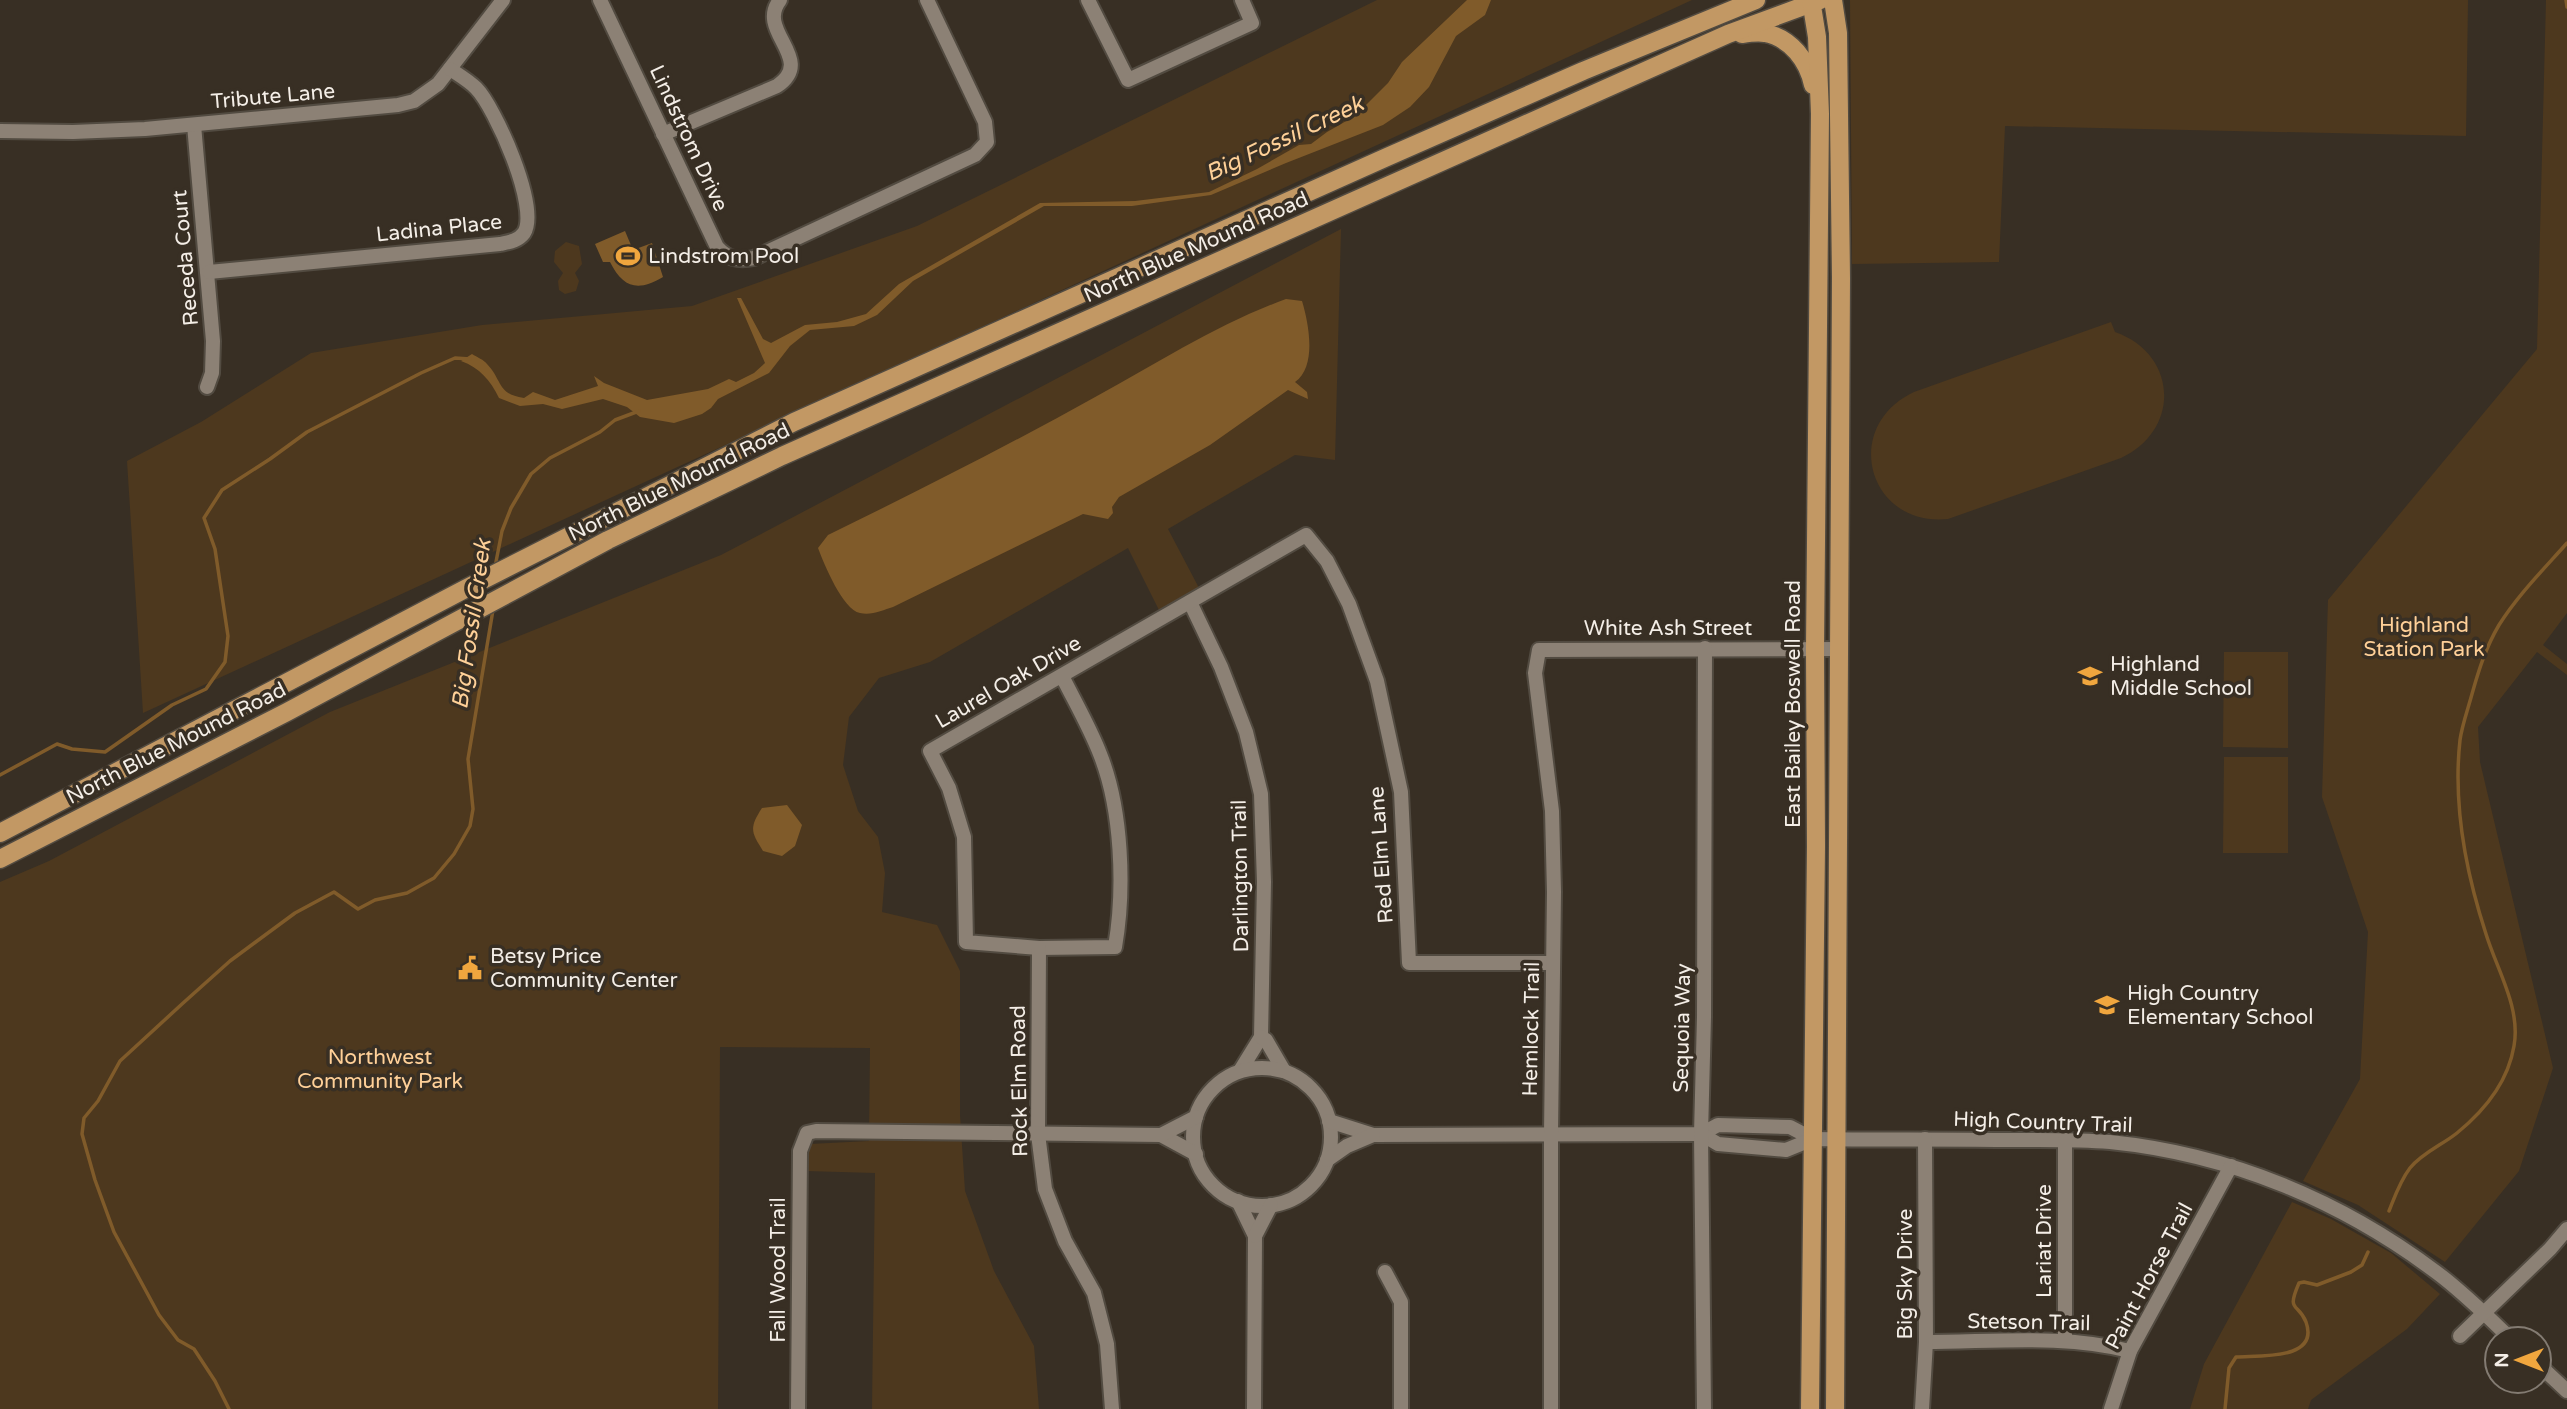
<svg xmlns="http://www.w3.org/2000/svg" width="2567" height="1409" viewBox="0 0 2567 1409" font-family="'Varela Round',sans-serif">
  <rect width="100%" height="100%" fill="#382f24"/>
  <g fill="#4d381e">
    <path d="M1377,0h315l-1549,713 -16,-252 74,-39 110,-69 171,-28 210,-19 225,-80z"/>
    <path d="M1850,0h618l-2,136 -461,-10 -6,136 -147,2z"/>
    <path d="M2546,0h21v613l-24,32 24,19v11l-30,-23 -59,75 2,35 73,306 -34,103 -74,91 -87,-57 -55,-24 57,-102 8,-147 -46,-135 6,-197 209,-251z"/>
    <path d="M1341,229l-6,231 -40,-5 -127,74 31,59 -40,22 -31,-62 -198,114 -51,16 -30,39 -6,48 15,46 20,26 7,36 -3,39 55,13 23,46v144l5,76 29,80 40,75 5,63h-167l3,-236 -69,-2 4,-27 59,-3 1,-93 -150,-1 -2,362h-718v-527l49,-21 281,-149 391,-157z"/>
    <path d="M566,242l13,4 3,18 -7,9 4,8 -3,10 -11,3 -6,-4 -1,-9 5,-8 -9,-11 1,-11z"/>
    <path d="M2111,322l4,10c63,22 66,98 6,126l-173,61c-81,8 -107,-93 -34,-127z"/>
    <path d="M2224,652h64v96l-65,-1z"/>
    <path d="M2224,757h64v96h-65z"/>
    <path d="M2292,1202l39,17 60,34 49,41 -33,35 -96,71 -3,9h-118l14,-45z"/>
  </g>
  <g fill="#805b2a">
    <path d="M1467,0h24l-6,15 -29,21 -27,51 -19,20 -27,18 -97,38 -75,32 -79,11h-88l-131,75 -36,34 -23,11 -44,4 -20,16 -21,27 -51,26 -7,9 -9,6 -28,9 -34,-6 -13,-10 -24,-8 -41,10 -19,-5 -23,2 -21,-8c-9,-18 -19,-30 -38,-37l11,-7c5,3 12,6 15,10 16,17 10,30 37,34l9,-6 22,8 43,-14 -4,-10 10,7 43,17 61,-11 21,-10 7,3 18,-9 11,-10 -28,-65h4l22,41 8,4 34,-18 32,-3 29,-8 33,-30 141,-81 95,-2 74,-9 48,-23 42,-24 12,-1 16,-12 28,-16 33,-33 14,-21z"/>
    <path d="M625,231l8,19 19,-7 11,34c-25,15 -40,11 -53,-15h-7l-8,-18z"/>
    <path d="M1286,299l16,2c7,23 15,66 -7,81l12,10 1,7 -20,-9 -78,55 -91,52 -7,10 1,6 -5,6 -25,-5 -190,93c-10,3 -22,9 -33,6 -17,-3 -36,-49 -42,-65l10,-13c90,-44 181,-90 269,-139 62,-34 123,-73 189,-97z"/>
    <path d="M787,805l15,20 -7,21 -13,10 -19,-5c-12,-19 -14,-23 -1,-43z"/>
  </g>
  <g fill="none" stroke-linecap="round" stroke-linejoin="round">
    <g stroke="#805b2a" stroke-width="3.5">
      <path d="M2566,0l1,7"/>
      <path d="M495,567l7,-36 9,-23 20,-34 19,-16 50,-26 15,-12 24,-9"/>
      <path d="M0,775l57,-31 15,5 33,3 67,-47 34,-16 19,-27 3,-26 -13,-87 -11,-31 18,-28 48,-31 37,-27 114,-59 34,-15 15,1"/>
      <path d="M2389,1211c6,-15 11,-30 21,-43 12,-15 32,-23 47,-35 27,-22 51,-51 57,-87 7,-38 -17,-76 -28,-112 -20,-61 -33,-130 -26,-194 2,-15 8,-31 12,-46 7,-25 14,-47 27,-69 19,-30 44,-55 68,-82"/>
      <path d="M229,1409l-14,-28 -21,-32 -16,-9 -19,-25 -45,-83 -19,-52 -13,-46 2,-16 14,-17 22,-40 62,-57 48,-43 65,-48 39,-21 24,17 17,-9 32,-7 27,-15 20,-24 16,-28 3,-17 -5,-50 25,-149"/>
      <path d="M2225,1409l4,-41 7,-11c22,-2 84,4 70,-35 -8,-20 -20,-9 -7,-39l5,-1 13,3 34,-13 11,-7 6,-13"/>
    </g>
    <g stroke="#524b41" stroke-width="18">
      <g id="minor">
        <path d="M600,0l117,247c11,12 21,14 37,11l221,-103 12,-13 -2,-20 -58,-122"/>
        <path d="M1088,0l40,80 124,-57 -10,-23"/>
        <path d="M194,125l19,216 -1,32 -5,14"/>
        <path d="M0,131l73,1 72,-3 253,-24 16,-4 24,-17 65,-84"/>
        <path d="M663,134l114,-48c40,-27 -22,-55 3,-86"/>
        <path d="M209,272l291,-28c9,-2 18,-3 24,-11 16,-25 -29,-126 -48,-145 -7,-7 -17,-13 -26,-19"/>
        <path d="M1190,602l31,65 25,65 15,62 3,88 -3,155 -21,34"/>
        <path d="M1062,676c13,26 28,52 38,78 22,55 25,135 15,193l-76,1 -73,-6 -2,-105 -15,-49 -19,-37 376,-216 21,26 22,43 28,77 24,111 8,171h143"/>
        <path d="M1039,948l-1,186 7,55 20,52 29,52 13,51 5,65"/>
        <path d="M1261,1037l5,3 18,31"/>
        <circle cx="1262" cy="1137" r="69"/>
        <path d="M1329,1121l44,14 328,-1 17,-9 72,2 23,12"/>
        <path d="M1701,1134l17,10 68,6 27,-11c63,1 127,0 191,1 35,0 71,-1 106,2 119,12 230,58 326,130 27,20 51,44 75,67"/>
        <path d="M1161,1135l35,19"/>
        <path d="M1327,1160l20,-14 26,-11"/>
        <path d="M1238,1201l17,35 -1,173"/>
        <path d="M1255,1236l16,-31"/>
        <path d="M1385,1272l16,30v107"/>
        <path d="M2460,1336l90,-87 17,-20"/>
        <path d="M2065,1341v-201"/>
        <path d="M1926,1342c67,0 139,-8 204,9"/>
        <path d="M2539,1365l28,26"/>
        <path d="M798,1409l2,-258 7,-18 9,-2 345,4 35,-18"/>
        <path d="M1551,1409v-275l3,-242 -2,-81 -17,-138 4,-23 300,-1"/>
        <path d="M1704,1409l-3,-275 3,-117 1,-369"/>
        <path d="M1922,1409l4,-67 -1,-203"/>
        <path d="M2111,1409l19,-58 101,-185"/>
      </g>
    </g>
    <g stroke="#524b41" stroke-width="21">
      <g id="major">
        <path d="M1833,0l5,33 3,245 -6,1131"/>
        <path d="M1742,34c7,-1 16,-2 23,-1 26,5 43,28 48,52"/>
        <path d="M0,833l467,-245 327,-166 593,-265 196,-86 173,-71"/>
        <path d="M0,859l287,-147 321,-172 174,-84 946,-422 92,-34"/>
        <path d="M1810,1409l6,-563 -1,-197 5,-535 -3,-77 -6,-37"/>
      </g>
    </g>
    <use href="#minor" stroke="#8c8175" stroke-width="14"/>
    <use href="#major" stroke="#c29864" stroke-width="18"/>
  </g>
  <defs>
    <g id="stadium-bare" transform="scale(1.89)"><path d="M0-5a6.5 5 0 1 0 0 10a6.5 5 0 1 0 0-10ZM-3.5-1.8h7v3.6h-7Z" fill="#f0a63e" stroke="#382f24" stroke-width="2.5" paint-order="stroke"/></g>
    <g id="school-bare" transform="scale(1.89)"><path d="M0-5L7-2L0 1L-7-2ZM-4 1L0 2.5L4 1V4Q0 6-4 4Z" fill="#f0a63e" stroke="#382f24" stroke-width="2.5" paint-order="stroke"/></g>
    <g id="civic-bare" transform="scale(1.89)"><path d="M-.6-6.5H3V-4.5H.6V-3L4-1V1h2V6H-6V1h2V-1L-.6-3ZM-1.2 2.5V6h2.4V2.5Z" fill="#f0a63e" stroke="#382f24" stroke-width="2.5" paint-order="stroke"/></g>
  </defs>
  <g fill-rule="evenodd">
    <use href="#stadium-bare" x="628" y="256"/>
    <use href="#school-bare" x="2090" y="676"/>
    <use href="#civic-bare" x="470" y="968"/>
    <use href="#school-bare" x="2107" y="1005"/>
  </g>
  <g text-anchor="middle" stroke-width="7" stroke-linejoin="round" paint-order="stroke">
    <g font-size="21" fill="#f4eee7" stroke="#382f24">
      <text transform="translate(273 96) rotate(-5)" y="7">Tribute Lane</text>
      <text transform="translate(689 138) rotate(65)" y="7">Lindstrom Drive</text>
      <text transform="translate(439 228) rotate(-6)" y="7">Ladina Place</text>
      <text transform="translate(1196 247) rotate(-24)" y="7">North Blue Mound Road</text>
      <text transform="translate(185 258) rotate(-95)" y="7">Receda Court</text>
      <text transform="translate(679 482) rotate(-26)" y="7">North Blue Mound Road</text>
      <text x="1668" y="635">White Ash Street</text>
      <text transform="translate(1008 682) rotate(-30)" y="7">Laurel Oak Drive</text>
      <text transform="translate(1793 704) rotate(-90)" y="7">East Bailey Boswell Road</text>
      <text transform="translate(176 743) rotate(-27)" y="7">North Blue Mound Road</text>
      <text transform="translate(1381 855) rotate(-94)" y="7">Red Elm Lane</text>
      <text transform="translate(1240 876) rotate(-91)" y="7">Darlington Trail</text>
      <text transform="translate(1682 1028) rotate(-89)" y="7">Sequoia Way</text>
      <text transform="translate(1531 1029) rotate(-89)" y="7">Hemlock Trail</text>
      <text transform="translate(1019 1081) rotate(-91)" y="7">Rock Elm Road</text>
      <text transform="translate(2043 1122) rotate(2)" y="7">High Country Trail</text>
      <text transform="translate(2044 1241) rotate(-90)" y="7">Lariat Drive</text>
      <text transform="translate(778 1270) rotate(-90)" y="7">Fall Wood Trail</text>
      <text transform="translate(1905 1274) rotate(-90)" y="7">Big Sky Drive</text>
      <text transform="translate(2149 1276) rotate(-62)" y="7">Paint Horse Trail</text>
      <text transform="translate(2029 1322) rotate(1)" y="7">Stetson Trail</text>
    </g>
    <g font-size="21" fill="#f4eee7" stroke="#382f24" text-anchor="start">
      <text x="648" y="263">Lindstrom Pool</text>
      <text x="2110" y="671">Highland<tspan x="2110" dy="24">Middle School</tspan></text>
      <text x="490" y="963">Betsy Price<tspan x="490" dy="24">Community Center</tspan></text>
      <text x="2127" y="1000">High Country<tspan x="2127" dy="24">Elementary School</tspan></text>
    </g>
    <g font-size="21" fill="#ffd098" stroke="#382f24">
      <text x="2424" y="632">Highland<tspan x="2424" dy="24">Station Park</tspan></text>
      <text x="380" y="1064">Northwest<tspan x="380" dy="24">Community Park</tspan></text>
    </g>
    <g font-size="23" font-style="italic" fill="#fed098" stroke="#382f24">
      <text transform="translate(1284 138) rotate(-25)" y="8">Big Fossil Creek</text>
      <text transform="translate(471 624) rotate(-82)" y="8">Big Fossil Creek</text>
    </g>
  </g>
  <g transform="translate(2518 1360) rotate(270)"><circle r="33" fill="#382f24" stroke="#837b72" stroke-width="2"/>
  <path d="M0-5L12 26L0 18L-12 26Z" fill="#f0a63e"/>
  <text y="-10" font-size="19" font-weight="bold" text-anchor="middle" fill="#f4eee7">N</text>
  </g>
</svg>
